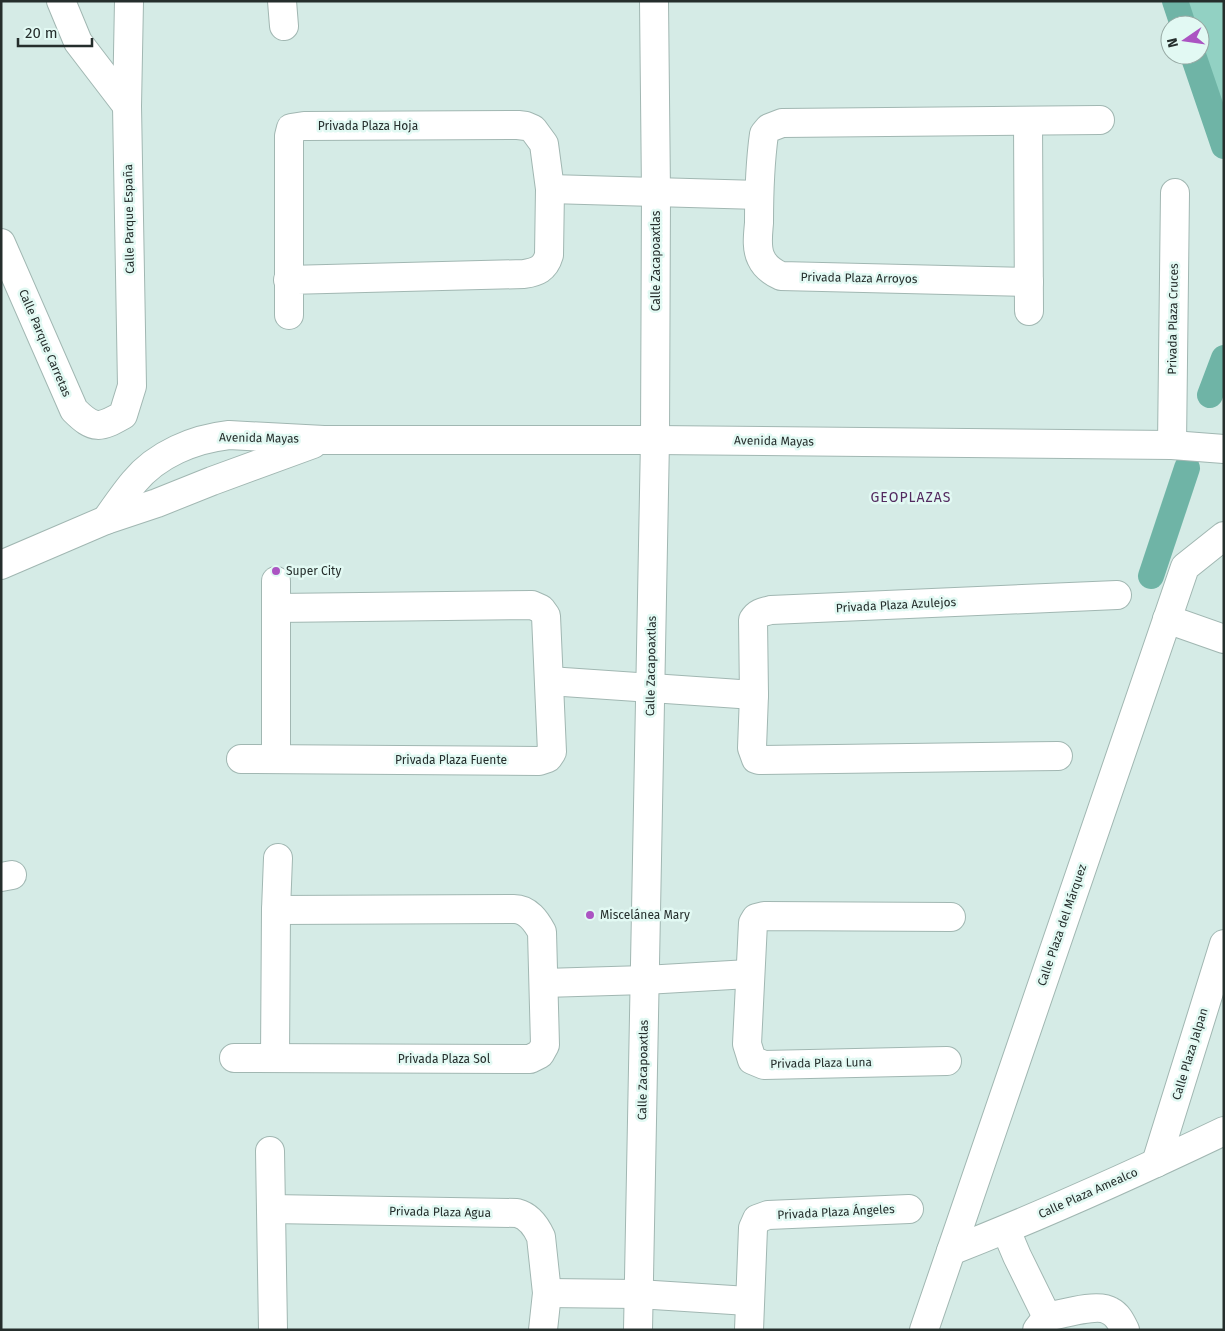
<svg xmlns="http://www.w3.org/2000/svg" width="1225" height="1331" viewBox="0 0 1225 1331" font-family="'Fira Sans',sans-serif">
  <rect width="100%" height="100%" fill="#d5ebe6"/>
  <path fill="#92d1c3" d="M1187,1h37v113l-24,-73v-16h-5z"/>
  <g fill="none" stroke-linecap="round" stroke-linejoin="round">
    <g stroke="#6fb4a6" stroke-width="26">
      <path d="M1175,1l8,24"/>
      <path d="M1193,55l31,91"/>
      <path d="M1210,395l14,-37"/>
      <path d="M1151,576l36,-108"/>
    </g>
    <g stroke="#a1b7b2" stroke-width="30">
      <g id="minor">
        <path d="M61,1l17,41 49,64"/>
        <path d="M282,1l2,25"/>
        <path d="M1028,122l1,189"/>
        <path d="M550,189l209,6"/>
        <path d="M1,243l73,167c20,20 26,18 49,5l9,-29 -5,-280 2,-105"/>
        <path d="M288,280l236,-6c13,-2 21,-5 25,-19l1,-66 -6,-45 -11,-15 -7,-3 -8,-1 -214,1 -13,2 -2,8v179"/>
        <path d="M1029,282l-248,-6c-9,-4 -16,-9 -20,-18 -5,-10 -3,-23 -2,-35 0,-29 1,-60 5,-89l5,-6 13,-5 318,-3"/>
        <path d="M1172,445l3,-252"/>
        <path d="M106,520c9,-13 18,-26 28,-38 23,-28 60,-43 95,-47l95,5h331l517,5 52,4"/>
        <path d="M1,565l105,-45 51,-17 55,-22 101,-37"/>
        <path d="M1167,619l57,20"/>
        <path d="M549,681l205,14"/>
        <path d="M1058,756l-299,4 -3,-1 -4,-11 2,-53 -1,-75c4,-7 9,-8 18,-10l346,-15"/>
        <path d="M241,759l298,2 9,-3 4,-6 -6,-136 -5,-7 -9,-4 -256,3"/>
        <path d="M276,759v-178"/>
        <path d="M1,877l11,-2"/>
        <path d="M544,983l101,-3 104,-6"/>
        <path d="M234,1058l296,1 10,-5 5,-9 -3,-113c-6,-11 -14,-23 -28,-23l-238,1"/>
        <path d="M275,1058l1,-148 2,-52"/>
        <path d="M947,1061l-183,4 -12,-5 -5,-16 6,-121 3,-5 8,-2 187,1"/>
        <path d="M270,1151l3,179"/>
        <path d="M1156,1163l68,-219"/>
        <path d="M271,1209l246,4c12,3 19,13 24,24l6,56 -4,37"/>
        <path d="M1006,1230l11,26 30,61"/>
        <path d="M951,1251c92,-36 183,-77 273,-120"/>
        <path d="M547,1293l91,1 110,7"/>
        <path d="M638,1330l17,-890 1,-247 -2,-192"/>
        <path d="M749,1330l4,-102 4,-9 11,-4 141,-6"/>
        <path d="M924,1330l261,-763 39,-31"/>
        <path d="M1037,1330l10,-13c15,-3 51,-14 63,-6 8,4 11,11 15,19"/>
      </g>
    </g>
    <use href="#minor" stroke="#fff" stroke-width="28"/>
  </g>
  <g fill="#ab54c2" stroke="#e2f9f3" stroke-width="2">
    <circle cx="276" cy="571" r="5"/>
    <circle cx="590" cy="915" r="5"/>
  </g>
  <g text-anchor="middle" stroke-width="5" stroke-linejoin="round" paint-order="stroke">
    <g font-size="12" fill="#252e2c" stroke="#e2f9f3">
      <text x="368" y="130">Privada Plaza Hoja</text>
      <text transform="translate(129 219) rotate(-91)" y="4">Calle Parque España</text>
      <text transform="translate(656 261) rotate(-90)" y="4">Calle Zacapoaxtlas</text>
      <text transform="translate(859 278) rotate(1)" y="4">Privada Plaza Arroyos</text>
      <text transform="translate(1173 319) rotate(-89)" y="4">Privada Plaza Cruces</text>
      <text transform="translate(45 343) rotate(67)" y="4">Calle Parque Carretas</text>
      <text transform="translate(259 438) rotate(1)" y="4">Avenida Mayas</text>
      <text transform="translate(774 441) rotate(1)" y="4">Avenida Mayas</text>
      <text transform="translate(896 605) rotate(-3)" y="4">Privada Plaza Azulejos</text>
      <text transform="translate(651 666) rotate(-89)" y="4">Calle Zacapoaxtlas</text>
      <text x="451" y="764">Privada Plaza Fuente</text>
      <text transform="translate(1062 925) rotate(-71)" y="4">Calle Plaza del Márquez</text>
      <text transform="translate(1190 1054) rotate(-73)" y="4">Calle Plaza Jalpan</text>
      <text x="444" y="1063">Privada Plaza Sol</text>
      <text transform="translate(821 1063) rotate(-1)" y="4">Privada Plaza Luna</text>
      <text transform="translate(643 1070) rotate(-89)" y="4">Calle Zacapoaxtlas</text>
      <text transform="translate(1088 1193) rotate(-24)" y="4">Calle Plaza Amealco</text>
      <text transform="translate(440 1212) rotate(1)" y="4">Privada Plaza Agua</text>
      <text transform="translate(836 1212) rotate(-3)" y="4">Privada Plaza Ángeles</text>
    </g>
    <g font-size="12" fill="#252e2c" stroke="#e2f9f3" text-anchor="start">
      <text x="286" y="575">Super City</text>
      <text x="600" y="919">Miscelánea Mary</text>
    </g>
    <g font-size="14" letter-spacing="1" fill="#532a5f" stroke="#e2f9f3">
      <text x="911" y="502">GEOPLAZAS</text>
    </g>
  </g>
  <rect width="1225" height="1331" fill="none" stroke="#252e2c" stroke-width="5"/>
  <g transform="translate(1185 40) rotate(257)"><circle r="24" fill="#e2f9f3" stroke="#96a8a3"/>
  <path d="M0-4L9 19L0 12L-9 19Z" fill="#ab54c2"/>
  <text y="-8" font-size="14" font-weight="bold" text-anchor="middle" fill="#252e2c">N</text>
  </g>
  <path d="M18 38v8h74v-8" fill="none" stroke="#252e2c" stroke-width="2.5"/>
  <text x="25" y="38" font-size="15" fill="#252e2c" stroke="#e2f9f3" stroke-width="4" paint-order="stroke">20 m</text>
</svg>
